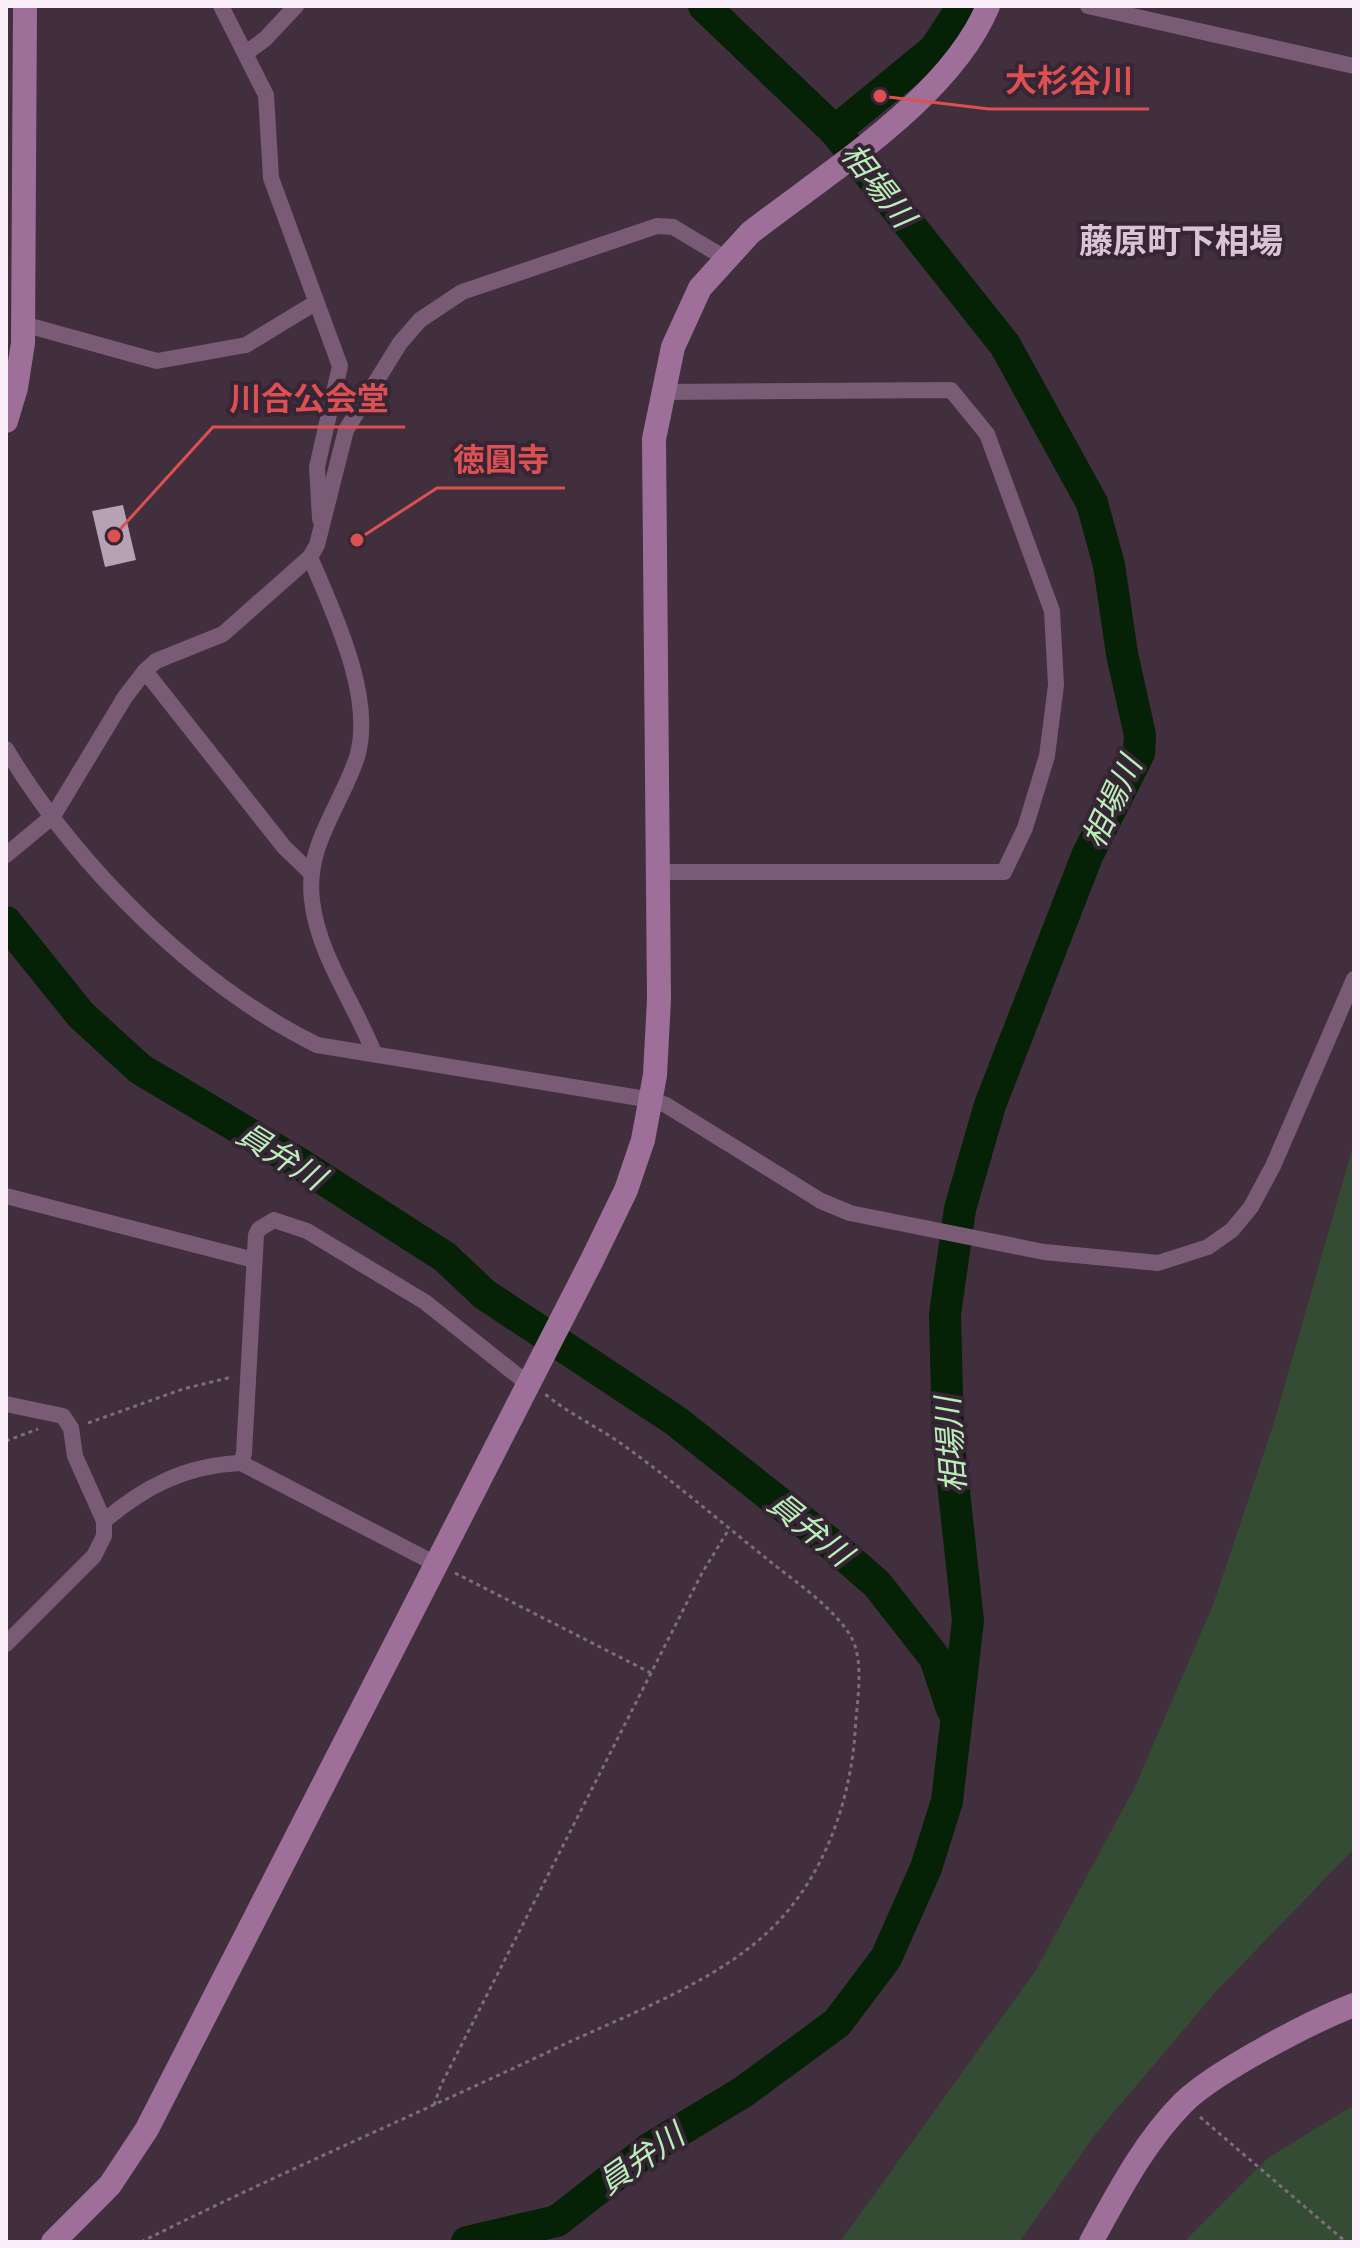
<svg xmlns="http://www.w3.org/2000/svg" width="1360" height="2248" viewBox="0 0 1360 2248" font-family="Mulish,'Noto Sans JP',sans-serif">
  <rect width="100%" height="100%" fill="#412f3e"/>
  <g fill="#344c33">
    <path d="M1354,1142v707l-136,140 -121,143 -78,110h-179l196,-272 99,-183 78,-182 59,-176z"/>
    <path d="M1354,2105v137h-170l84,-84z"/>
  </g>
  <g fill="none" stroke-linecap="round" stroke-linejoin="round">
    <g stroke="#052106" stroke-width="32">
      <path d="M835,131l100,-82 28,-43"/>
      <path d="M6,922l75,93 59,54 160,95 145,93 39,37 192,127 154,122 47,41 58,74 17,51"/>
      <path d="M467,2242l90,-21 92,-72 94,-57 94,-69 49,-65 40,-90 21,-67 21,-180 -20,-185 -3,-122 15,-105 30,-104 97,-249 52,-103 1,-18 -18,-81 -13,-89 -17,-62 -87,-158 -170,-214 -131,-125"/>
    </g>
  </g>
  <path fill="#b7a1b4" d="M123,505l13,55 -31,7 -13,-56z"/>
  <g fill="none" stroke-linecap="round" stroke-linejoin="round">
    <g stroke="#7d6d7b" stroke-width="3" stroke-dasharray="4 4" stroke-linecap="butt">
      <path d="M88,1423l95,-34 49,-12"/>
      <path d="M6,1441l32,-12"/>
      <path d="M455,1573l196,100"/>
      <path d="M434,2105l7,-20 261,-512 27,-44"/>
      <path d="M1200,2117l146,125"/>
      <path d="M141,2242c140,-70 283,-131 424,-198 67,-31 157,-65 209,-118 50,-50 76,-124 81,-193 1,-28 11,-72 -5,-98 -20,-31 -55,-53 -83,-76 -50,-40 -98,-82 -151,-119 -24,-16 -48,-27 -71,-46"/>
    </g>
    <g stroke="#795b75" stroke-width="16">
      <path d="M221,6l45,89 5,83 69,188 -23,101 3,52"/>
      <path d="M1088,6l266,60"/>
      <path d="M246,53l19,-14 31,-33"/>
      <path d="M23,324l134,37 89,-16 69,-42"/>
      <path d="M310,557c23,55 65,140 47,200 -16,49 -52,89 -45,143 6,55 42,102 62,153"/>
      <path d="M145,671l139,176 27,26"/>
      <path d="M6,749c70,116 188,235 311,296l335,55 14,5 155,96 29,12 194,39 114,11 50,-16 24,-17 19,-23 22,-41 81,-187"/>
      <path d="M6,855l47,-39 72,-119 20,-26 11,-10 67,-27 87,-77 7,-12 29,-115 54,-87 20,-23 42,-28 195,-66 16,1 52,31"/>
      <path d="M658,872h346l21,-44 22,-72 9,-71 -4,-74 -65,-177 -36,-44 -288,2"/>
      <path d="M6,1196l248,64"/>
      <path d="M6,1404l57,12 8,12 4,28 29,65c40,-34 82,-56 137,-58l193,100"/>
      <path d="M241,1463l3,-10 12,-218 3,-6 15,-9 33,11 118,71 103,82"/>
      <path d="M6,1644l88,-88 10,-20v-15"/>
    </g>
    <g stroke="#9e6f98" stroke-width="24">
      <path d="M6,421l10,-33 7,-45 2,-337"/>
      <path d="M53,2242l57,-57 37,-56 445,-869 34,-70 17,-50 12,-65 4,-76 -5,-560 19,-92 27,-59 50,-55c78,-61 200,-135 238,-227"/>
      <path d="M1091,2242c26,-47 53,-100 92,-139 31,-31 129,-82 171,-98"/>
    </g>
  </g>
  <g text-anchor="middle" stroke-width="8" stroke-linejoin="round" paint-order="stroke">
    <g font-size="32" font-style="italic" fill="#baeeb8" stroke="#362534">
      <text transform="translate(878 185) rotate(52)" y="11">相場川</text>
      <text transform="translate(1112 802) rotate(-65)" y="11">相場川</text>
      <text transform="translate(281 1156) rotate(32)" y="11">員弁川</text>
      <text transform="translate(951 1445) rotate(-94)" y="11">相場川</text>
      <text transform="translate(810 1529) rotate(39)" y="11">員弁川</text>
      <text transform="translate(641 2159) rotate(-35)" y="11">員弁川</text>
    </g>
    <g font-size="34" font-weight="bold" fill="#dac3d6" stroke="#362534">
      <text x="1181" y="253">藤原町下相場</text>
    </g>
  </g>
  <path fill="none" stroke="#dd5052" stroke-width="3" d="M880 96L989 109H1149M114 536L213 427H405M357 540L437 488H565"/>
  <g fill="#dd5052" stroke="#362534" stroke-width="3">
    <circle cx="880" cy="96" r="8"/>
    <circle cx="114" cy="536" r="8"/>
    <circle cx="357" cy="540" r="8"/>
  </g>
  <g font-size="32" text-anchor="middle" font-weight="bold" fill="#dd5052" stroke="#362534" stroke-width="8" stroke-linejoin="round" paint-order="stroke">
    <text x="1069" y="92">大杉谷川</text>
    <text x="309" y="410">川合公会堂</text>
    <text x="501" y="471">徳圓寺</text>
  </g>
  <rect width="1360" height="2248" fill="none" stroke="#fbeff9" stroke-width="16"/>
</svg>
